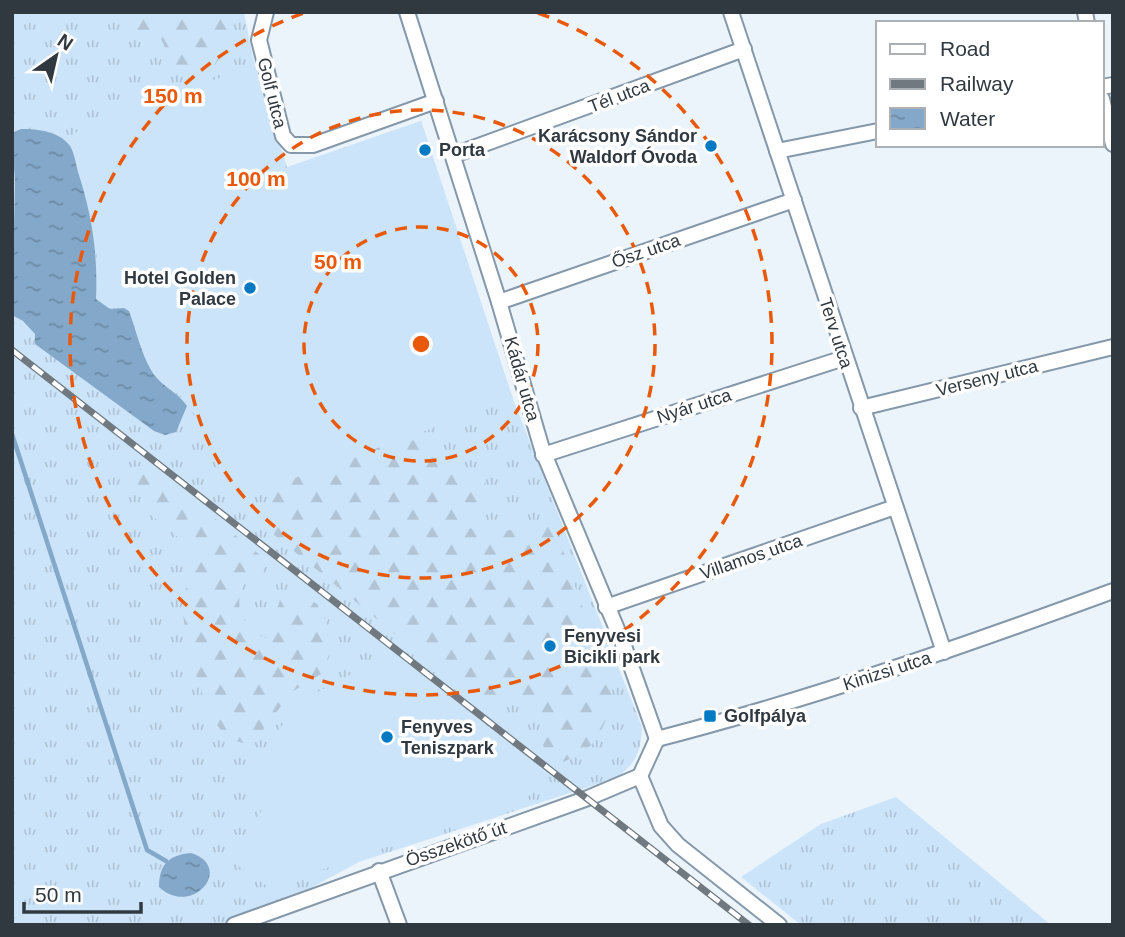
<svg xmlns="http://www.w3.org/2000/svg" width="1125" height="937" viewBox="0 0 1125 937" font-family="Helvetica,sans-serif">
  <defs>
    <pattern id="grass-tufts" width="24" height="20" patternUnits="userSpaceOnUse" patternTransform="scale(1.75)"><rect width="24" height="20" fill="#cce4f9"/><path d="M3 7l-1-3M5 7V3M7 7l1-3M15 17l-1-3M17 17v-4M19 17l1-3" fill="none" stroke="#b0c4d6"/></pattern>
    <pattern id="forest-firs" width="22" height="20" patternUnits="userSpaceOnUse" patternTransform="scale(1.75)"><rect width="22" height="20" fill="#cce4f9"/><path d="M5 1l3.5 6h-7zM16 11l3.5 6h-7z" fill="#b0c4d6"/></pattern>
    <pattern id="water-ripples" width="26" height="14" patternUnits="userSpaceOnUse" patternTransform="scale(1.75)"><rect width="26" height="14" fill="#83a8c9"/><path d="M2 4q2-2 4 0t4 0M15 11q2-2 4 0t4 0" fill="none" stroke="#6c8aa5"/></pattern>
  </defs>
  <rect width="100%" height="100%" fill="#ebf4fb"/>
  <g fill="url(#grass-tufts)">
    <path d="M12,12h232l9,46 34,109 134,-46 92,278 129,328c-1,25 -6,37 -26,51l-257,84 -106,57 -19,6h-222z"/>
    <path d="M896,797l155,128h-250l-60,-48 80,-53z"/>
  </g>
  <g fill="url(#forest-firs)">
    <path d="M116,12h110l3,30 -15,25 -19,6 -21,-5 -15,-34 -16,-3 -15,5z"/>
    <path d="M396,439c14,1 33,1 44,12 4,4 6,9 11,13 19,13 36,1 37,34l-19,17v12l14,9 59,-13 14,7 57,167c-11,36 -15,51 -50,65l-19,-10 -4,-36 -25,-17 -33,6 -215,-176v-36l8,-16z"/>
    <path d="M141,466l13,3 112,91 -4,17 -15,1c-15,24 -8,46 18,60l11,-6 -1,-17 6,-18 17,-4 19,11 11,22 2,27 -9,21 -29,18 -40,52c-12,0 -24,-5 -32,-15 -18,-23 -40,-101 -37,-130 1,-13 14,-22 9,-40 -5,-21 -34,-37 -49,-50l-2,-12 -13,-9 -7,-11 6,-9z"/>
  </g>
  <g fill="#cce4f9">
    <path d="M255,67l31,101 135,-47 92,278 -279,101 -40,-86 -14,-19 -16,-9 -13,-15 -22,-60c-10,-6 -22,2 -30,-9 -7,-10 -1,-31 -2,-43 -5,-40 -15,-75 -27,-113l-6,-4c21,-26 152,-62 191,-75z"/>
    <path d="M393,652l153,120 -21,29 -177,59 -77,29 -44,-31 43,-59 -28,-22 59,-76z"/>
  </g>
  <g fill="url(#water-ripples)">
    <path d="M21,129c17,0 38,2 49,17 4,6 6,18 8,26 14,43 20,82 18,127l14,10 14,-1 5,3c7,19 12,42 22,59 9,16 26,21 36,36l-11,26 -11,3 -11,-4 -119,-87v-10l-12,-13 -11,-6 3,-133 -3,-49z"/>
    <path d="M191,853c44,14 1,65 -32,34 0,-23 10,-32 32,-34z"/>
  </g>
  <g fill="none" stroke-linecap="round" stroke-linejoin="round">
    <path stroke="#83a8c9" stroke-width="4.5" d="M12,434l135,416 19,11"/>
    <g stroke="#8598aa" stroke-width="18">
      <g id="minor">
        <path d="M266,12l-7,28 24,96 8,9h22l123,-44"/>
        <path d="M407,12l92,290 43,147 82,197 33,93"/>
        <path d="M731,12l213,640"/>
        <path d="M1085,12l2,11"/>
        <path d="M1102,87l11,-2"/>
        <path d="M1102,99l11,45"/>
        <path d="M777,151l101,-20"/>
        <path d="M454,155l290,-106"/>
        <path d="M499,302l295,-102"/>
        <path d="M861,408l252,-61"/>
        <path d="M543,455l301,-97"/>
        <path d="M606,607l289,-100"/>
        <path d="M657,739c155,-40 306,-93 456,-148"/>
        <path d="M640,776l21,50 17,19 101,80"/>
        <path d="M379,871l20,54"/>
        <path d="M234,925l354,-127 52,-22 17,-37"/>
      </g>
    </g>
    <use href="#minor" stroke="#fff" stroke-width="14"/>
    <g stroke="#707980" stroke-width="7">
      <path id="rail" d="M12,350l737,575"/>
    </g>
    <use href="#rail" stroke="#fff" stroke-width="4.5" stroke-dasharray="13" stroke-linecap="butt"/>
  </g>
  <g fill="none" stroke="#e8590c" stroke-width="3.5" stroke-dasharray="12 9">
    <circle cx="421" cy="344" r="117"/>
    <circle cx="421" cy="344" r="234"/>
    <path d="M538 13A351 351 0 1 1 304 13"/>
  </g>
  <g fill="#017ac4" stroke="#fff" stroke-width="2.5">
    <circle cx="711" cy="146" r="7"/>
    <circle cx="425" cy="150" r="7"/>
    <circle cx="250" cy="288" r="7"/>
    <circle cx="550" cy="646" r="7"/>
    <rect x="703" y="709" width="14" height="14" rx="3.5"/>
    <circle cx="387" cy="737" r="7"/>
  </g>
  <g text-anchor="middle" stroke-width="7" stroke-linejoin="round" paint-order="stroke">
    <g font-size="18" fill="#303940" stroke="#fff">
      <text transform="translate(272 93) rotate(76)" y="6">Golf utca</text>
      <text transform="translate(619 96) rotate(-21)" y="6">Tél utca</text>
      <text transform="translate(646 251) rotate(-19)" y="6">Ősz utca</text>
      <text transform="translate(836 333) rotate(72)" y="6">Terv utca</text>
      <text transform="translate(987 378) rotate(-14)" y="6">Verseny utca</text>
      <text transform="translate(522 379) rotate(74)" y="6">Kádár utca</text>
      <text transform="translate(694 406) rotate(-18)" y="6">Nyár utca</text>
      <text transform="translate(751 557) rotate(-19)" y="6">Villamos utca</text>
      <text transform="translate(887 671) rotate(-18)" y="6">Kinizsi utca</text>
      <text transform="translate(456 844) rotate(-19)" y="6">Összekötő út</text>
    </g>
    <g font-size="18" font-weight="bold" fill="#303940" stroke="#fff" text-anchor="start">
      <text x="697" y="142" text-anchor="end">Karácsony Sándor<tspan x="697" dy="21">Waldorf Óvoda</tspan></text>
      <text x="439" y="156">Porta</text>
      <text x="236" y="284" text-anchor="end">Hotel Golden<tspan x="236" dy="21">Palace</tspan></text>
      <text x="564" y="642">Fenyvesi<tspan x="564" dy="21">Bicikli park</tspan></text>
      <text x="724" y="722">Golfpálya</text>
      <text x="401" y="733">Fenyves<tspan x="401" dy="21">Teniszpark</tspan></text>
    </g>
  </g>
  <circle cx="421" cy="344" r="10" fill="#e8590c" stroke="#fff" stroke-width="3.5"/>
  <g font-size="21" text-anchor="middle" font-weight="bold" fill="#e8590c" stroke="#fff" stroke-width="7" stroke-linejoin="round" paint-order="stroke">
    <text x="173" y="103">150 m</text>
    <text x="256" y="186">100 m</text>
    <text x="338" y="269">50 m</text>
  </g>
  <rect width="1125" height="937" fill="none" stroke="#303940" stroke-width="28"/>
  <rect x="876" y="21" width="228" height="126" fill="#ffffff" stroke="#acb0b3" stroke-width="2"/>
  <rect x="890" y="44" width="35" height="10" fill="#ffffff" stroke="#acb0b3" stroke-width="2"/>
  <text x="940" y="56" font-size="21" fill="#303940">Road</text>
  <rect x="890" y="79" width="35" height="10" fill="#707980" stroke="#acb0b3" stroke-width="2"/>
  <text x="940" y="91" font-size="21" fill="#303940">Railway</text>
  <rect x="890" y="108" width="35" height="21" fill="url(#water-ripples)" stroke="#acb0b3" stroke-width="2"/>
  <text x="940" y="126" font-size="21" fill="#303940">Water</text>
  <g transform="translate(56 56) rotate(34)" stroke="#ffffff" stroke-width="5" paint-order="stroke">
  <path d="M0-5L12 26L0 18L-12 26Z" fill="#303940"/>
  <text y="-10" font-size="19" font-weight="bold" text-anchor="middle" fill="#303940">N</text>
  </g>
  <path d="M24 902v10h117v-10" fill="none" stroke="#303940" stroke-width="3.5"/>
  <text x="35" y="902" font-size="21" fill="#303940" stroke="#ffffff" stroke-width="5" paint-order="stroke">50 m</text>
</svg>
